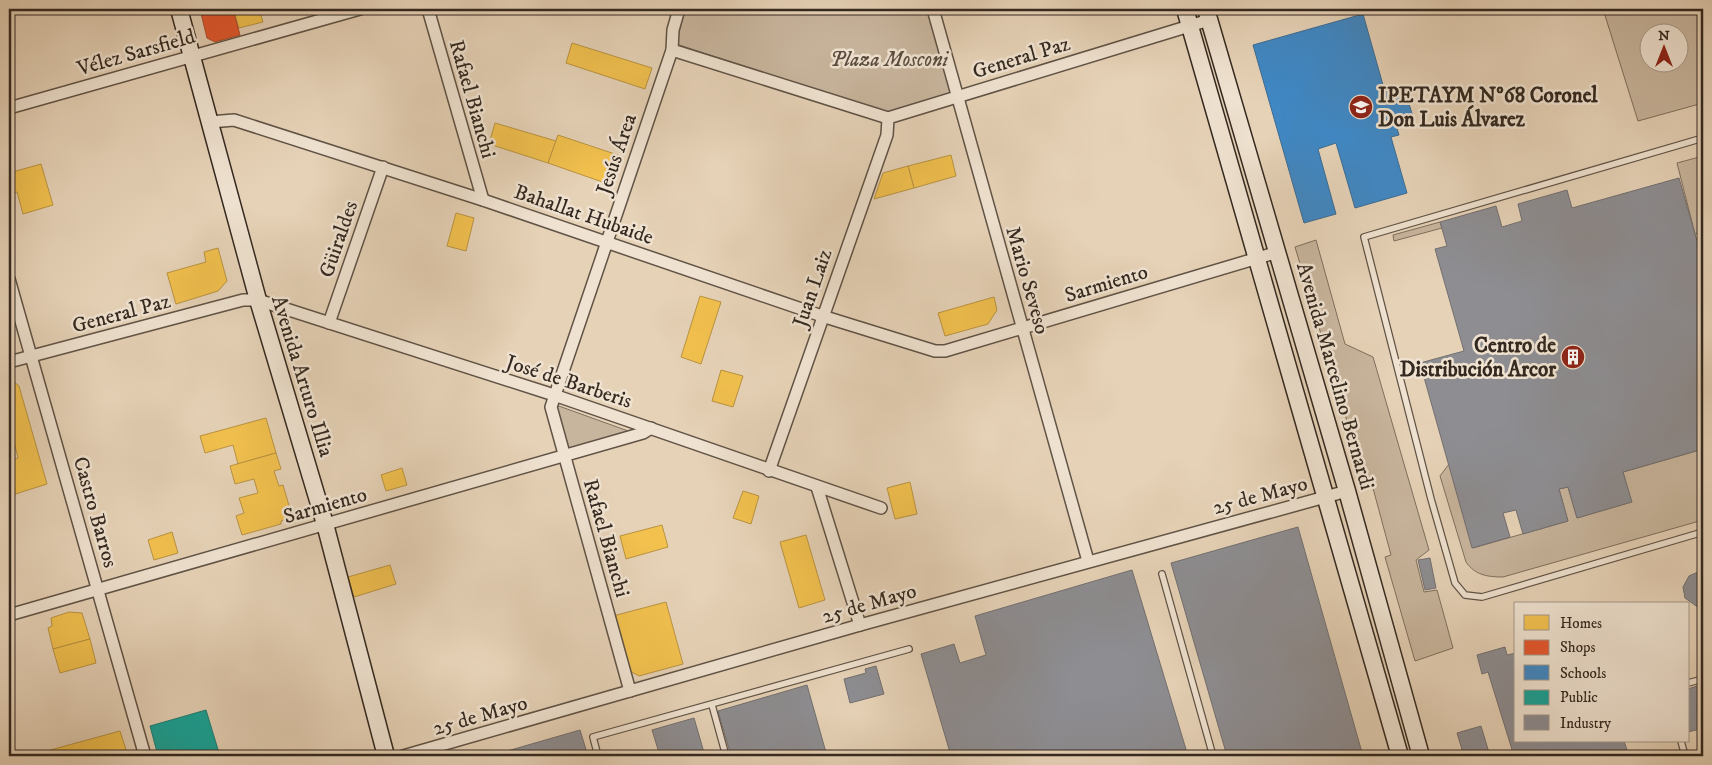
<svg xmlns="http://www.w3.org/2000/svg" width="1712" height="765" viewBox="0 0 1712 765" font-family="'IM FELL DW Pica',serif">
  <rect width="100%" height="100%" fill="#e6d2b7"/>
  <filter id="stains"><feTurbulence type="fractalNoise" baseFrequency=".004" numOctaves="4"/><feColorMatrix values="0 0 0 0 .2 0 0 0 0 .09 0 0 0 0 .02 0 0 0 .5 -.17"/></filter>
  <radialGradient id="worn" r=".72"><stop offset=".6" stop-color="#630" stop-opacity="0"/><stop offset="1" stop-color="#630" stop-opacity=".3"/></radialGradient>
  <g fill="#c8b59d" stroke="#7e6f5e" fill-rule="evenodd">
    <path d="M685,9h243l24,83 -64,21 -212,-69z"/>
    <path d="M1603,9h100v94l-65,18zM1680,32v30h-30v-30z"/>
    <path d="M1703,156v75l-8,3 -18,-71z"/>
    <path d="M1440,222l2,6 -48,13 -1,-6z"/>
    <path d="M1316,240l29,104 28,13 56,193 -13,10 8,32 13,-2 16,58 -38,13 -30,-104 6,-2 -21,-78 -6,1 -69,-231z"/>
    <path d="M556,405l75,27 -65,19z"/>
    <path d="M1703,449v71l-200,57c-16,0 -28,-2 -37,-15l-26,-86 9,-12 24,84 95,-27 -9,-32 9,-2 9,31 54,-16 -8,-30z"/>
  </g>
  <g fill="#f2c14e" stroke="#b99340">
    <path d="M233,9h26l4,13 -24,6z"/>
    <path d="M572,43l80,25 -7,21 -79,-26z"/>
    <path d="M495,123l61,18 -8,22 -59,-19z"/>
    <path d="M558,135l63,21 -10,29 -63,-22z"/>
    <path d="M951,155l5,21 -42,12 -6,-22z"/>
    <path d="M41,164l12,41 -30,9 -6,-22 -8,2v-21z"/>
    <path d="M908,166l6,22 -40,11 9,-26z"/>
    <path d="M456,213l18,5 -8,33 -19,-5z"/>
    <path d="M218,248l9,33 -9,10 -42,13 -9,-31 39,-11 -2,-10z"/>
    <path d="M700,296l21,6 -20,62 -20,-7z"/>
    <path d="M994,297l3,13 -9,14 -43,12 -7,-23z"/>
    <path d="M721,370l22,6 -10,31 -21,-6z"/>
    <path d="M12,380l7,6 28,98 -38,12v-35l9,-3 -9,-37 2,-5 -2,-8v-27z"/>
    <path d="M266,418l10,35 -38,11 -5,-19 -28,8 -5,-17z"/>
    <path d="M276,453l5,16 -7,2 5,15 4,-1 7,24 -6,2 2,8 -5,2v3l-39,11 -6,-19 8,-3 -5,-15 19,-5 -4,-14 -19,5 -5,-18z"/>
    <path d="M402,468l5,17 -21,6 -5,-16z"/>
    <path d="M910,482l7,32 -22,5 -8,-31z"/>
    <path d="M743,491l16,5 -8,28 -18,-6z"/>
    <path d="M662,525l6,22 -42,12 -6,-23z"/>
    <path d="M172,532l6,21 -24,7 -6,-20z"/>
    <path d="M806,535l19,65 -26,8 -19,-66z"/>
    <path d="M390,565l6,19 -42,13 -6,-20z"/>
    <path d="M666,602l17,62 -44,12 -11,-6 -15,-54z"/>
    <path d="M69,612l13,1 8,26 -37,10 -5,-21 4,-2 -1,-8z"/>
    <path d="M90,639l6,24 -36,10 -7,-24z"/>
    <path d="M120,731l8,25h-83l-2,-4z"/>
  </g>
  <path fill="#e4572e" stroke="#af492a" d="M200,9h33l7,26 -25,7 -8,-4z"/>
  <path fill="#3f88c5" stroke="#3c6c94" d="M1363,14l22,78 19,-5 9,30 -18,5 4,13 -8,2 16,56 -52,15 -19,-65 -18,6 18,65 -32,9 -51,-178z"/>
  <path fill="#17a398" stroke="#207e74" d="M206,710l14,46h-62l-8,-30z"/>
  <g fill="#8d8d92" stroke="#726f70">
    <path d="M1679,178l24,84v187l-80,23 9,30 -55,16 -9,-31 -9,2 9,32 -45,13 -7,-24 -13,3 7,24 -38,11 -52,-185 44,-12 -29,-102 12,-3 -7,-24 56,-16 6,21 20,-6 -4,-17 49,-14 5,18z"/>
    <path d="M1298,527l65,229h-136l-56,-193z"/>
    <path d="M1430,558l6,30 -11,2 -7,-30z"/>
    <path d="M1132,570l56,186h-237l-30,-102 33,-10 6,19 26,-8 -11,-39z"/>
    <path d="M1700,571h3v37h-4l-14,-10 -2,-11 6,-11z"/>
    <path d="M1505,647l2,8 9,-2v88h108l5,15h-115l-26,-84 -6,2 -5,-19z"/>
    <path d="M876,666l8,28 -34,9 -6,-24 22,-6 -1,-4z"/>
    <path d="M1703,684v57l-3,-12 -12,3v-43z"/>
    <path d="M807,685l20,71h-96l-13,-45z"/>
    <path d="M694,718l11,38h-45l-8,-26z"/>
    <path d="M1481,726l9,30h-26l-7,-23z"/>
    <path d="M580,730l8,26h-98z"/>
  </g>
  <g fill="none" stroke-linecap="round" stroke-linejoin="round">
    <g stroke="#605346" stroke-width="8">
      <g id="service">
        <path d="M1703,138l-339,99 67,262 24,84 10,12 17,2 221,-65"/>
        <path d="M1162,574l51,182"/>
        <path d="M1688,683l15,-4"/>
        <path d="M712,705l14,51"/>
        <path d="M1681,741l4,15"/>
        <path d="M598,756l-5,-19 316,-88"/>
      </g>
    </g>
    <g stroke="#605346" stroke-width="14">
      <g id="minor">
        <path d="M428,9l55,191"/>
        <path d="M933,9l155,552"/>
        <path d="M672,50l216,68 321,-98"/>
        <path d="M9,108l351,-99"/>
        <path d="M210,122l24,-2 249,80 339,116 113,35h10l333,-99"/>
        <path d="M9,279l136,477"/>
        <path d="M329,323l54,-156"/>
        <path d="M9,362l234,-62h15l296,95 327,113"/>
        <path d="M769,471l118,-336 1,-17"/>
        <path d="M817,487l43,138"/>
        <path d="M9,615l634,-182 8,-5"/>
        <path d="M630,691l-79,-284 121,-357 1,-20 6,-21"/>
        <path d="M403,756l457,-131 487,-134"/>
      </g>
    </g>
    <g stroke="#342920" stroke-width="19">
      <g id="secondary">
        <path d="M179,9l79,291 67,224 61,232"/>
        <path d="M1185,9l215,747"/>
        <path d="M1206,9l141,482 74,265"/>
      </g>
    </g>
    <use href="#service" stroke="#efe2d0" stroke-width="5.5"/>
    <use href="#minor" stroke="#efe2d0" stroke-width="11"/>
    <use href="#secondary" stroke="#efe2d0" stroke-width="16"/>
  </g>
  <defs>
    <g id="school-disc" transform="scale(1.25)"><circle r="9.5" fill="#8f2418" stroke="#efe2d0"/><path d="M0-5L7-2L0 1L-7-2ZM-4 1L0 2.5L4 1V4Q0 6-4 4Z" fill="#fff"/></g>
    <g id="building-disc" transform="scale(1.25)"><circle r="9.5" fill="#8f2418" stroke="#efe2d0"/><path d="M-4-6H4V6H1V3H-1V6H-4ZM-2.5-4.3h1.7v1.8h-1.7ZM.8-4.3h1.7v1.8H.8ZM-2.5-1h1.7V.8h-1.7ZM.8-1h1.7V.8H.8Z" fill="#fff"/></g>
  </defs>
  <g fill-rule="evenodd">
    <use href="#school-disc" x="1361" y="107"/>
    <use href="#building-disc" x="1573" y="357"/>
  </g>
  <g text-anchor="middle" stroke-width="5" stroke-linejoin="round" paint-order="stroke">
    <g font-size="21" fill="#342920" stroke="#efe2d0">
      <text transform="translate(136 52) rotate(-16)" y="7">Vélez Sarsfield</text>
      <text transform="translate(1021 57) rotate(-17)" y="7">General Paz</text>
      <text transform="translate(473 99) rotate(74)" y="7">Rafael Bianchi</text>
      <text transform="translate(616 154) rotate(-71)" y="7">Jesús Área</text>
      <text transform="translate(584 214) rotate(19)" y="7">Bahallat Hubaide</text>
      <text transform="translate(338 239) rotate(-71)" y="7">Güiraldes</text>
      <text transform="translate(1028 280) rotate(74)" y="7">Mario Seveso</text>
      <text transform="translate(1106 283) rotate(-17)" y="7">Sarmiento</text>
      <text transform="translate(812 288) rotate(-71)" y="7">Juan Laiz</text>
      <text transform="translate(121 313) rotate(-15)" y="7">General Paz</text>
      <text transform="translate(303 376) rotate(73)" y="7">Avenida Arturo Illia</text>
      <text transform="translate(1336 376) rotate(74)" y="7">Avenida Marcelino Bernardi</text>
      <text transform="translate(569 381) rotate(18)" y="7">José de Barberis</text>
      <text transform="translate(1260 495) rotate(-15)" y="7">25 de Mayo</text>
      <text transform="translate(325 505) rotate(-16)" y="7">Sarmiento</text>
      <text transform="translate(96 512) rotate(74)" y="7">Castro Barros</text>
      <text transform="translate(607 538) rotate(74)" y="7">Rafael Bianchi</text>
      <text transform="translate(869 603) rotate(-16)" y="7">25 de Mayo</text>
      <text transform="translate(480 715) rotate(-16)" y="7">25 de Mayo</text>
    </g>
    <g font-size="21" font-style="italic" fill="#594c3f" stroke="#efe2d0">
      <text x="889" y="66">Plaza Mosconi</text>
    </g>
    <g font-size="21" font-weight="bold" fill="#342920" stroke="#efe2d0" text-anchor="start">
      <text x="1378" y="102">IPETAYM Nº68 Coronel<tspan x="1378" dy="24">Don Luis Álvarez</tspan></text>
      <text x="1556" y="352" text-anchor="end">Centro de<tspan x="1556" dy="24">Distribución Arcor</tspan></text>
    </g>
  </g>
  <rect width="1712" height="765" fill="none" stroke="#e6d2b7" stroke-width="30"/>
  <rect x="10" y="10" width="1692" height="745" fill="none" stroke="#342920" stroke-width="2.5"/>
  <rect x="15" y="15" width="1682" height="735" fill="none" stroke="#342920"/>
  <rect x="1514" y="602" width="175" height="140" fill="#efe2d0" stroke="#a4988a"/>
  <rect x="1524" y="615" width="25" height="15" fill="#f2c14e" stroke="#a4988a"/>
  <text x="1560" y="628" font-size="15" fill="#342920">Homes</text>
  <rect x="1524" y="640" width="25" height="15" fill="#e4572e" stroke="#a4988a"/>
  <text x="1560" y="652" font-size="15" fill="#342920">Shops</text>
  <rect x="1524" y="665" width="25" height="15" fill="#3f88c5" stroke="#a4988a"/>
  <text x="1560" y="678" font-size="15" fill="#342920">Schools</text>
  <rect x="1524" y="690" width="25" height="15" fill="#17a398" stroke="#a4988a"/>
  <text x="1560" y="702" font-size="15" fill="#342920">Public</text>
  <rect x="1524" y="715" width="25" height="15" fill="#8d8d92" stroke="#a4988a"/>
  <text x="1560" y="728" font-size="15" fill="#342920">Industry</text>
  <g transform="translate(1664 48)"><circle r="24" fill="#efe2d0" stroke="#a4988a"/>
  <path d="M0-4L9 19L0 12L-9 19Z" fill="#8f2418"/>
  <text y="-8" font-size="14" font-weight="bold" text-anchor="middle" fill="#342920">N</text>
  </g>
  <rect width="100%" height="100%" filter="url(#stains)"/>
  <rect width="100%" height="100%" fill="url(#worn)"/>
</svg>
